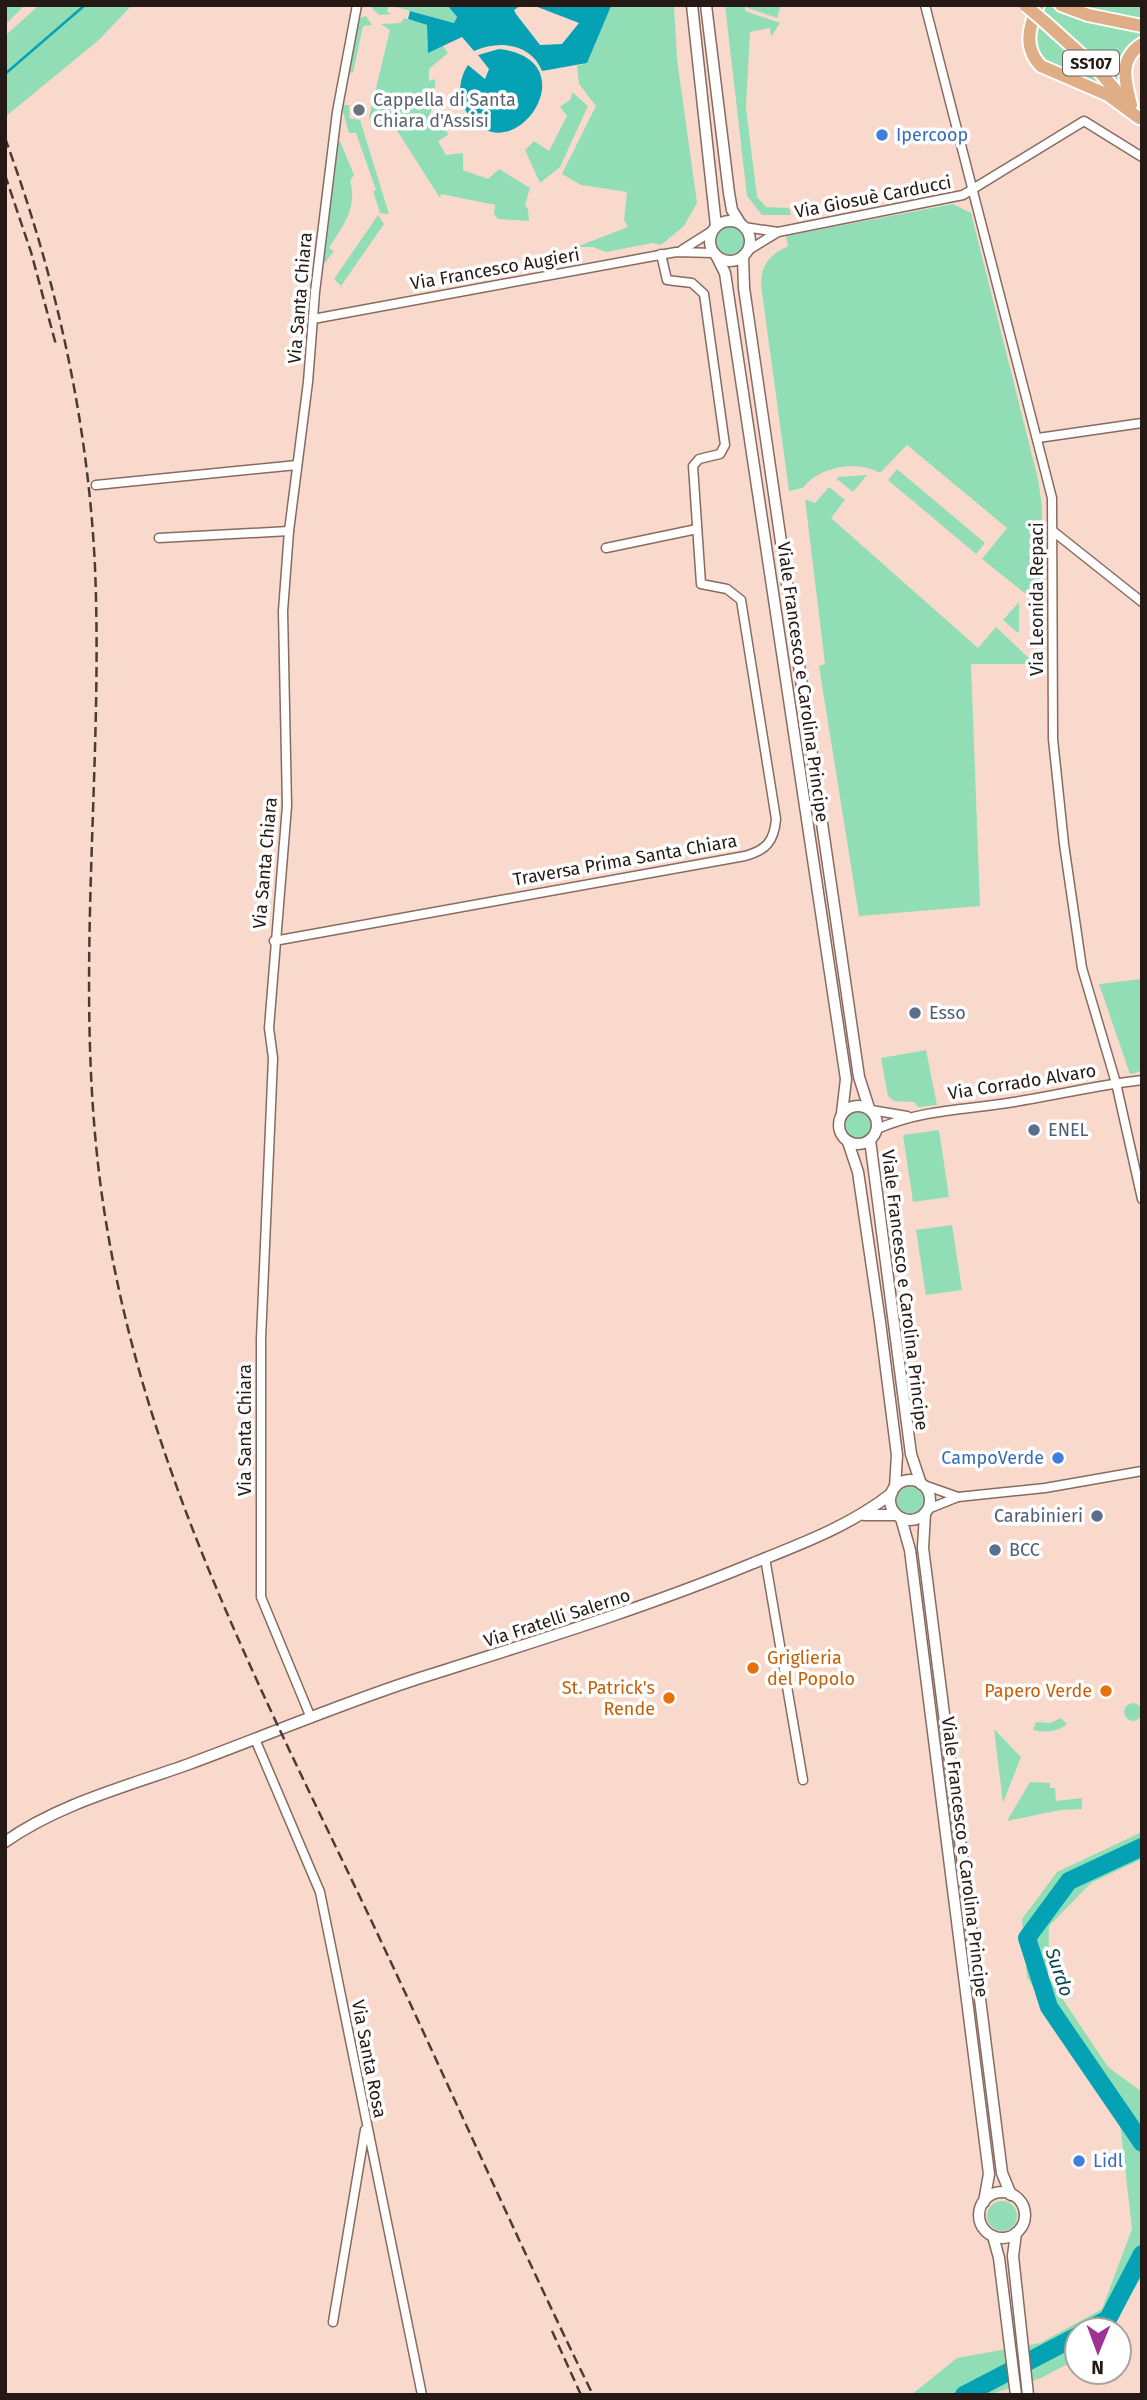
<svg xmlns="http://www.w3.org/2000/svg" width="1147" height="2400" viewBox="0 0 1147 2400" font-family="'Fira Sans',sans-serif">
  <rect width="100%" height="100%" fill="#fad9cd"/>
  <g fill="#91deb6">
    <path d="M5,5h20l-20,20z"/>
    <path d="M39,5h93l-32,34 -95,78v-81z"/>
    <path d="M373,5h74l10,13 -3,5 -65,-18 -2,7 5,2 -13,1 -9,-9z"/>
    <path d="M610,5h64l3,54 20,144 -13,23 -23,19 -9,-2 -46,9 -13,-5h-17l52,-20 -4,-7 3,-28 -46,-7 -19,-11 34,-68 -17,-22 -2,-18 10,-3z"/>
    <path d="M725,5h20v6l35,12 -9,14 -1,-9 -20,4 -4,76 11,89 9,10 23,1 2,7h-29l-15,-19z"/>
    <path d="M749,5h32l-4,13 -29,-10z"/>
    <path d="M1034,5h11l51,18 46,9v8l-24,42 -31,-33z"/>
    <path d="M1078,5h63l1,17z"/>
    <path d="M366,16l6,9 -9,1 -10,47 -6,-1 13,-54z"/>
    <path d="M404,18l23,7 1,27 15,-6 5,7 -19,16v12l6,-2 1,28 -5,3 -1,8 10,-2 8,19 -10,6 8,14 17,-2v17l25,9 11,-10 31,19 -5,17 3,4 1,12 -31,-2 -4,-5 1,-9 -54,-11 -1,4 -51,-80 -18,7 -2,-8 21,-87 -9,-6 20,-1z"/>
    <path d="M1036,25l32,26 36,37 -59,-24 -12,-18z"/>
    <path d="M572,92l16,14 -28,61 -20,16 -15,-33 9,-9 15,10 18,-35 -7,-9 11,-8z"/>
    <path d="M341,105h8l1,13 10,2 29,94 -9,-1 -7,-22 3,-1 -20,-57h-7z"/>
    <path d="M340,141l14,34 -4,6c8,27 -8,46 -21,67l5,3 -10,13 -2,-4 14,-115z"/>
    <path d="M953,204l18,9 67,266 4,27 1,81 -11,12 -50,-40 25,-31 -100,-83 -27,28c-22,-13 -61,-7 -77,15l-14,3 -28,-206c0,-21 9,-30 27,-39l-2,-10z"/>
    <path d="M378,215l6,9 -43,62 -7,-7z"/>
    <circle cx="729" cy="240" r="15"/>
    <path d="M897,469l88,74 -9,11 -88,-74z"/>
    <path d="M867,475l-14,17 -16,-13 1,-2z"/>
    <path d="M829,487l16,13 -14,18 147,130 18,-21 39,37h-64l9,242 -121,10 -40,-250 6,-2 -20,-165 10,4z"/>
    <path d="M1019,602v30l-1,1 -15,-13z"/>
    <path d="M1142,979v88l-3,5 -9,2 -31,-90z"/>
    <path d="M926,1050l11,55 -19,2 -4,-5 -20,-1 -6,-5 -7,-38z"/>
    <circle cx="858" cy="1125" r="15"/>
    <path d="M939,1130l10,67 -36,5 -10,-67z"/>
    <path d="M952,1225l10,65 -36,5 -10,-65z"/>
    <circle cx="911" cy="1501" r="15"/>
    <circle cx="1133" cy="1712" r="9"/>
    <path d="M1061,1718l6,6c-10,8 -21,9 -34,6l3,-8 14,1z"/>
    <path d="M994,1729l27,28 -18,46z"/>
    <path d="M1030,1782l20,1v5h5l1,13 26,-3v11l-22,1 -53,11z"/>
    <path d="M1142,1832v27l-51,24 -42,43 -1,51 60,90 34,25v184l-33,54h-32v29l-36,19 -53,17h-77l46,-37 83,-15 62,-34 30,-80 -12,-106 -93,-146 -5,-58 35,-47z"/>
    <circle cx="1002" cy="2216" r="15"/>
  </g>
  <g fill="#05a2b5" fill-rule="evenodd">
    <path d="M447,5h163l1,1 -24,57 -45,8c-11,-28 -43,-31 -68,-20l-12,-14 -34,16 -1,-28 -19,-6 2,-8 44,12 3,-6zM520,6h15l44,17 -17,21 -22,1 -24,-31 -2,-4z"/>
    <path d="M499,49c95,11 10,132 -33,62 -9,-14 -7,-33 2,-46l17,14 4,-10 -11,-14z"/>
  </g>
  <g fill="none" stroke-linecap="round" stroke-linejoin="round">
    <path stroke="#05a2b5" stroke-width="2.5" d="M5,74l80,-69"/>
    <g stroke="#05a2b5" stroke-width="18">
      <path d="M1142,1847l-73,34 -42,57 22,69 93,136"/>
      <path d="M1088,2330l20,-11 34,-65"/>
      <path d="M964,2395l113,-59"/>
    </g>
    <g stroke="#876b60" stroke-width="11">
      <g id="minor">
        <path d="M925,5l127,493 1,241 11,105 18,124 34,115 26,116"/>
        <path d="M744,227l34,5"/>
        <path d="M682,250l30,-19"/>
        <path d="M747,251l31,-19 185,-37 121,-74 58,36"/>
        <path d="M313,319l363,-67 38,1"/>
        <path d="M1038,438l104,-15"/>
        <path d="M96,485l201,-20"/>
        <path d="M1054,532l88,70"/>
        <path d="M159,538l130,-7"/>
        <path d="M606,548l91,-19"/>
        <path d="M274,941l471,-85c21,-6 29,-14 31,-37l-35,-219 -14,-11 -26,-5 -8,-118 6,-7 21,-5 5,-9 -21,-151 -12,-11 -25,-3 -6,-26"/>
        <path d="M871,1110l36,6"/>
        <path d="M877,1129c46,-20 89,-19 137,-27 43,-7 85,-17 128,-22"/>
        <path d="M921,1484l37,13"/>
        <path d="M928,1509l30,-12 87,-9 97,-17"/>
        <path d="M765,1558l38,222"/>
        <path d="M311,1718l-50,-121v-258l12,-281 -4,-30 18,-222 -4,-195 6,-80 19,-149 7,-90 22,-180 20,-107"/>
        <path d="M255,1739l65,153 102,503"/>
        <path d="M333,2322l32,-192"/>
      </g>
    </g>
    <g stroke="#876b60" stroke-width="13">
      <g id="tertiary">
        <path d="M692,5l24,221"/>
        <path d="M706,5l23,188 3,17 8,13"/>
        <circle cx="730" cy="241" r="20"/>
        <path d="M743,256l1,32 115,789 10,31"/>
        <path d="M717,257l8,16 121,806 -4,34"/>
        <circle cx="858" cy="1125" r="19"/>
        <path d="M870,1140l41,314 10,30"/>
        <path d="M848,1142l10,30 22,150 17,133 -2,32"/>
        <circle cx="910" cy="1500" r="20"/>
        <path d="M925,1514l-2,34 79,625 9,22"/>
        <path d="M864,1515h32"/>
        <path d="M901,1518l9,32 79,624 -5,28"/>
        <path d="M5,1842c53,-38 123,-56 184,-78 76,-28 151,-60 228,-85 113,-36 225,-70 334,-115 50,-20 99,-38 141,-71"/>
        <circle cx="1002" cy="2215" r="23"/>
        <path d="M1016,2233l-3,23 15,139"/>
        <path d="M993,2236l6,22 17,137"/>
      </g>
    </g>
    <g stroke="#fff" stroke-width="16">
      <g id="primary">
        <path d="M1038,5c-9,22 -15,43 3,61l67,29 31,23"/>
        <path d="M1061,5l27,10 54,11"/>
        <path d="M1045,22l53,48 26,30"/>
        <path d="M1131,105c-6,-24 -13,-46 11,-61"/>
      </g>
    </g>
    <use href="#minor" stroke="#fff" stroke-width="8"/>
    <use href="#tertiary" stroke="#fff" stroke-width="10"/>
    <use href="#primary" stroke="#e0ae86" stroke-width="12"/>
    <g stroke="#4a3b35" stroke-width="2.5" stroke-dasharray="10 5" stroke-linecap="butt">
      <path d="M5,138c51,139 83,282 90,429 9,219 -25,437 11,655 41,252 156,470 265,698 75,158 145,318 222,475"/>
      <path d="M5,175l26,77 25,93"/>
      <path d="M552,2331l29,64"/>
    </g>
    <g stroke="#fff" stroke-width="16" stroke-linecap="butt">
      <path id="primary-bridge" d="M1026,6l19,16"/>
    </g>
    <use href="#primary-bridge" stroke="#e0ae86" stroke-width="12"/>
  </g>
  <circle fill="#6b7280" stroke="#fff" stroke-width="2.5" cx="359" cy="110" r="7"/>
  <g fill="#3f7fe0" stroke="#fff" stroke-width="2.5">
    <circle cx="882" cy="135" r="7"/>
    <circle cx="1058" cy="1458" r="7"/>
    <circle cx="1079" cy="2161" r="7"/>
  </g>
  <g fill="#5c6f8a" stroke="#fff" stroke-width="2.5">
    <circle cx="915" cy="1013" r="7"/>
    <circle cx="1034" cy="1130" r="7"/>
    <circle cx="1097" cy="1516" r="7"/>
    <circle cx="995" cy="1550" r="7"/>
  </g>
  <g fill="#e8710a" stroke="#fff" stroke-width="2.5">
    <circle cx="753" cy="1668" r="7"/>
    <circle cx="1106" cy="1691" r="7"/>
    <circle cx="669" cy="1698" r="7"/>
  </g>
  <g text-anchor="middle" stroke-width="7" stroke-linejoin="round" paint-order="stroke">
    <rect fill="#fff" stroke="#665e5a" stroke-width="2" x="1063" y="50.5" width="56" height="25" rx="5"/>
    <g font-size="16" font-weight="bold" fill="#241914">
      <text x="1091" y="69">SS107</text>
    </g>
    <g font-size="18" fill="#5b616d" stroke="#fff" text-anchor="start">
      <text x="373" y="106">Cappella di Santa<tspan x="373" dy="21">Chiara d'Assisi</tspan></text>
    </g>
    <g font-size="18" fill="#366cbe" stroke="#fff" text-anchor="start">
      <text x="896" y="141">Ipercoop</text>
      <text x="1044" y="1464" text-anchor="end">CampoVerde</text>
      <text x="1093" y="2167">Lidl</text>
    </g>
    <g font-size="18" fill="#241914" stroke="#fff">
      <text transform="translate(873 197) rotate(-11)" y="6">Via Giosuè Carducci</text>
      <text transform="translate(495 269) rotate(-10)" y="6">Via Francesco Augieri</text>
      <text transform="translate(300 298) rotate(-85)" y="6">Via Santa Chiara</text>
      <text transform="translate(1037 599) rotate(-90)" y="6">Via Leonida Repaci</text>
      <text transform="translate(803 682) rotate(82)" y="6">Viale Francesco e Carolina Principe</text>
      <text transform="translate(625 860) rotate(-10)" y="6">Traversa Prima Santa Chiara</text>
      <text transform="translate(265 863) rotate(-85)" y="6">Via Santa Chiara</text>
      <text transform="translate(1022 1082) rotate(-9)" y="6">Via Corrado Alvaro</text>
      <text transform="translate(905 1290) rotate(83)" y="6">Viale Francesco e Carolina Principe</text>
      <text transform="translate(245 1430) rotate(-90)" y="6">Via Santa Chiara</text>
      <text transform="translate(557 1618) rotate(-18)" y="6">Via Fratelli Salerno</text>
      <text transform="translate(965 1857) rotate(83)" y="6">Viale Francesco e Carolina Principe</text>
      <text transform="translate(369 2059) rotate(79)" y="6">Via Santa Rosa</text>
    </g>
    <g font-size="18" fill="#4e5e75" stroke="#fff" text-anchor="start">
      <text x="929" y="1019">Esso</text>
      <text x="1048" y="1136">ENEL</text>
      <text x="1083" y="1522" text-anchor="end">Carabinieri</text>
      <text x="1009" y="1556">BCC</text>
    </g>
    <g font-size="18" fill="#c56008" stroke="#fff" text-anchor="end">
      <text x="767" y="1664" text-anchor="start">Griglieria<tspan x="767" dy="21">del Popolo</tspan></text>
      <text x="655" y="1694">St. Patrick's<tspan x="655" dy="21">Rende</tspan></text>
      <text x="1092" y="1697">Papero Verde</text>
    </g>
    <g font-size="19" font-style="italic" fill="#09434b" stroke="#fff">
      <text transform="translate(1060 1972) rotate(71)" y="7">Surdo</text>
    </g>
  </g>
  <rect width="1147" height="2400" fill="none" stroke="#241914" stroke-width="14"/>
  <g transform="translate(1098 2351) rotate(181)"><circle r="33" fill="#ffffff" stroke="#a7a3a1" stroke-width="2"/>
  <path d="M0-5L12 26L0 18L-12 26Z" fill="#9f3394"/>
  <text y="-10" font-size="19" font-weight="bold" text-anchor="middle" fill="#241914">N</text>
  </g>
</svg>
